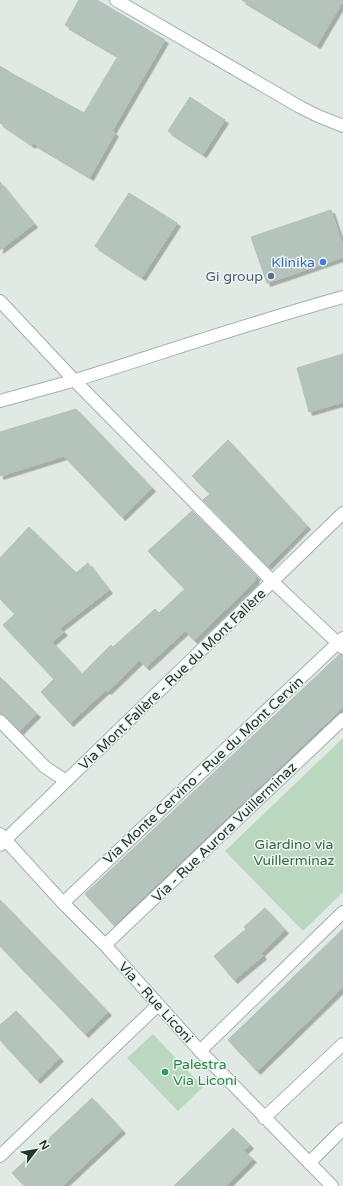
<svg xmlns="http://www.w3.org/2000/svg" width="343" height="1186" viewBox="0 0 343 1186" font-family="'Varela Round',sans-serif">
  <defs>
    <filter id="shadow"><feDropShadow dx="3.5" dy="3.5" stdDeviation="0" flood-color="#0004"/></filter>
  </defs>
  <rect width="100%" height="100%" fill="#e0e9e4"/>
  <g fill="#bbd7c0">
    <path d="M343,738v154l-40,39 -78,-80z"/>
    <path d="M153,1034l50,53 -25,24 -51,-53z"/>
  </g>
  <g fill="#b5c3bd" stroke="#b3c1ba" filter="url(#shadow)">
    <path d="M79,0h18l68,40 -53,91 3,2 -25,44 -57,-34 -1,2 -32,-22v-57l13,8 71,39 34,-57 -53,-31z"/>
    <path d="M242,0h101v1l-26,44z"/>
    <path d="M190,97l35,23 -22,34 -35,-23z"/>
    <path d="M0,182l34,42 -34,26z"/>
    <path d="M129,193l48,30 -35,54 -47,-31z"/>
    <path d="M331,210l12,36v11l-76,26 -16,-46z"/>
    <path d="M343,354v48l-34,10 -12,-44z"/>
    <path d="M76,409l76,79 -30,29 -58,-61 -64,20v-44z"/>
    <path d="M228,440l79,86 -39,40 -65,-66 7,-6 -18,-18z"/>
    <path d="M192,511l65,66 -2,2 1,1 -62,60 -9,-9 -39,36 -6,-7 -32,31 -2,-1 -36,33 -29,-31 13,-13 -51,-54 12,-11 -15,-15v-41l29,-31 47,46 12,-10 21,27 -49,38 4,4 -12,10 30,32 29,-29 2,2 42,-38 4,4 26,-24 -37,-38z"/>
    <path d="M340,654l3,1v52l-229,218 -29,-31z"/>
    <path d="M0,677l37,37 -17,17 -15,-15 -5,-2z"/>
    <path d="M0,900l108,112 -23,22 -85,-88z"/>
    <path d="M265,908l20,22 -24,23 2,3 -29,24 -20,-24 32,-27 -2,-2z"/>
    <path d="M343,929v58l-86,84 -29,-31z"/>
    <path d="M16,1011l44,47 -23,22 -37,-40v-15z"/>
    <path d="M92,1098l30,32 -60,56h-37l-13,-13z"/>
    <path d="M233,1128l17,17 -6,6 9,8 -27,27h-52z"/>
  </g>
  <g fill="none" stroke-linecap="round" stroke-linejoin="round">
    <g stroke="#a4b0aa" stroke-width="14">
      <g id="street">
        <path d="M0,301l74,79 199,202 70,66"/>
        <path d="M0,401c25,-7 51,-14 76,-21 89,-28 177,-58 267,-83"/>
        <path d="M0,721l45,46 21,14"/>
        <path d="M0,834l63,69 42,42 95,106 132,135"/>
        <path d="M0,845l343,-332"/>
        <path d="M63,903l280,-265"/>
        <path d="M105,945l238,-226"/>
        <path d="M200,1051l143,-139"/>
        <path d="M264,1118l79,-74"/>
        <path d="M0,1156l158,-151"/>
        <path d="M309,1163l34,-34"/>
      </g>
    </g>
    <g stroke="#a0b3ab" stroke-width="14">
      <path id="secondary" d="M116,0l184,107 18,9 25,10"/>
    </g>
    <use href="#street" stroke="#fff" stroke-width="12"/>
    <use href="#secondary" stroke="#fff" stroke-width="12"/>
  </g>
  <circle fill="#3f7fe0" stroke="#eff6f2" stroke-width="1.5" cx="323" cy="262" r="4"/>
  <circle fill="#5c6f8a" stroke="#eff6f2" stroke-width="1.5" cx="271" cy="276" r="4"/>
  <circle fill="#2e9e5b" stroke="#eff6f2" stroke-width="1.5" cx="165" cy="1072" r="4"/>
  <g text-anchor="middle" stroke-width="3" stroke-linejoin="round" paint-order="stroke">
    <g font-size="14" fill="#366cbe" stroke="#eff6f2" text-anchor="end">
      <text x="315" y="267">Klinika</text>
    </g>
    <g font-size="14" fill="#4e5e75" stroke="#eff6f2" text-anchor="end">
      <text x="263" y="281">Gi group</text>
    </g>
    <g font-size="14" fill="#233730" stroke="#eff6f2">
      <text transform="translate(172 679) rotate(-44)" y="5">Via Mont Fallère - Rue du Mont Fallère</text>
      <text transform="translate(203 770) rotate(-43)" y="5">Via Monte Cervino - Rue du Mont Cervin</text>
      <text transform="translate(224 832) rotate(-44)" y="5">Via - Rue Aurora Vuillerminaz</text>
      <text transform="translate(156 1002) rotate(48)" y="5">Via - Rue Liconi</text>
    </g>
    <g font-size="14" fill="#326843" stroke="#eff6f2">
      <text x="294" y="849">Giardino via<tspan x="294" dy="16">Vuillerminaz</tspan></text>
    </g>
    <g font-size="14" fill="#27864d" stroke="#eff6f2" text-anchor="start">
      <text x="173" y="1069">Palestra<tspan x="173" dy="16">Via Liconi</tspan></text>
    </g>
  </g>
  <g transform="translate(36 1150) rotate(59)" stroke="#eff6f2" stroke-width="3" paint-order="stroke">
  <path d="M0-3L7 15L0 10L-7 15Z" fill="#233730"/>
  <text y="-6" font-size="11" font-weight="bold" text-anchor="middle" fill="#233730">N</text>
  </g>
</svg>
